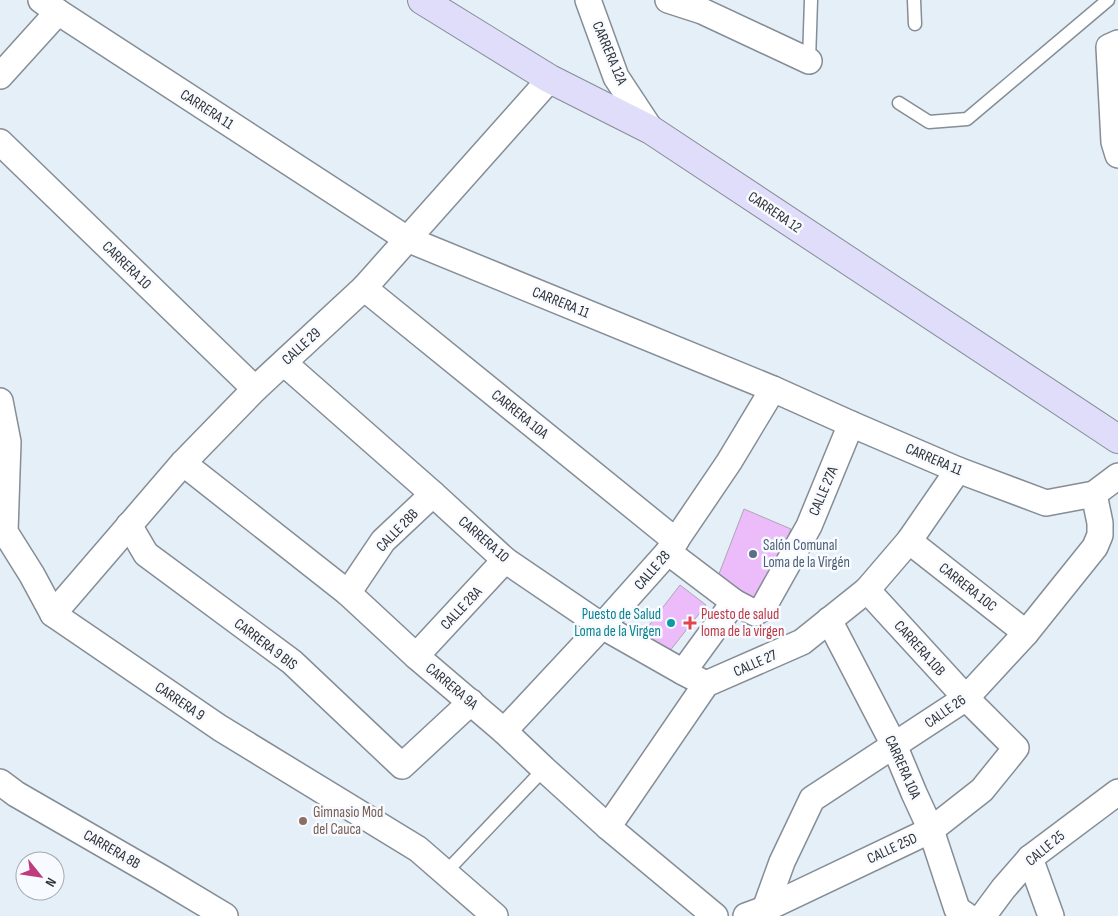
<svg xmlns="http://www.w3.org/2000/svg" width="1118" height="916" viewBox="0 0 1118 916" font-family="'Sofia Sans Condensed',sans-serif">
  <rect width="100%" height="100%" fill="#e5eff8"/>
  <g fill="#ecbcfa" stroke="#aea6b0">
    <path d="M744,509l47,20 -33,75 -41,-25z"/>
    <path d="M680,585l26,20 -41,52 -28,-16z"/>
  </g>
  <g fill="none" stroke-linecap="round" stroke-linejoin="round">
    <g stroke="#858d96" stroke-width="15">
      <g id="lane">
        <path d="M914,0l1,24"/>
        <path d="M809,61l2,-61"/>
        <path d="M899,103l30,19 38,-3 141,-119"/>
        <path d="M445,873l99,-104"/>
      </g>
    </g>
    <g stroke="#858d96" stroke-width="28">
      <g id="street">
        <path d="M41,0l17,12 349,227 366,150 78,35 107,46 88,33 48,-9 24,-18"/>
        <path d="M588,0l28,77 35,53"/>
        <path d="M668,0l34,11 107,50"/>
        <path d="M1118,43l-9,4 5,95 4,13"/>
        <path d="M0,76l58,-64"/>
        <path d="M0,142l255,247"/>
        <path d="M364,288l312,253"/>
        <path d="M284,363l149,131 72,66 97,66 81,46 23,12"/>
        <path d="M0,401l8,41 -3,90 27,43 21,39 167,114 198,121 77,67"/>
        <path d="M183,463l165,130 68,63 88,75 40,38 64,58 107,89"/>
        <path d="M129,525l17,29 146,108 110,104 69,-64"/>
        <path d="M909,541l117,92"/>
        <path d="M668,552l66,50"/>
        <path d="M348,593l35,-52 50,-47"/>
        <path d="M53,614l130,-151 72,-74 109,-101 186,-209"/>
        <path d="M829,620l65,125 20,48 17,37 26,79 10,7"/>
        <path d="M416,656l89,-96"/>
        <path d="M683,672l51,-70 21,11 8,-5 46,-82 42,-102"/>
        <path d="M504,731l98,-105 66,-74 61,-90 44,-73"/>
        <path d="M0,782l16,12 144,83 65,39"/>
        <path d="M608,827l98,-143 96,-42 65,-52 42,-49 49,-71"/>
        <path d="M1030,858l21,58"/>
        <path d="M765,909l17,-47 30,-63 154,-101 60,-65 69,-86 5,-12v-12l-6,-29"/>
        <path d="M746,916l19,-7 166,-79 51,-40 34,-42 -50,-50 -99,-108"/>
        <path d="M983,916l20,-27 27,-31 88,-66"/>
      </g>
    </g>
    <g stroke="#858d96" stroke-width="30">
      <path id="secondary" d="M422,0l128,79 101,51 467,309"/>
    </g>
    <use href="#lane" stroke="#fff" stroke-width="12"/>
    <use href="#street" stroke="#fff" stroke-width="25"/>
    <use href="#secondary" stroke="#e0ddfa" stroke-width="28"/>
  </g>
  <circle fill="#5c6f8a" stroke="#f7fbff" stroke-width="2" cx="753" cy="554" r="5"/>
  <circle fill="#0f9aa8" stroke="#f7fbff" stroke-width="2" cx="671" cy="623" r="5"/>
  <path fill="#e0444e" stroke="#f7fbff" stroke-width="2" d="M687.5 615.5h5v5h5v5h-5v5h-5v-5h-5v-5h5z"/>
  <circle fill="#8d6e63" stroke="#f7fbff" stroke-width="2" cx="303" cy="821" r="5"/>
  <g text-anchor="middle" stroke-width="5" stroke-linejoin="round" paint-order="stroke">
    <g font-size="15" fill="#2f3236" stroke="#f7fbff">
      <text transform="translate(610 53) rotate(67)" y="5">CARRERA 12A</text>
      <text transform="translate(207 109) rotate(33)" y="5">CARRERA 11</text>
      <text transform="translate(775 212) rotate(34)" y="5">CARRERA 12</text>
      <text transform="translate(127 265) rotate(44)" y="5">CARRERA 10</text>
      <text transform="translate(561 302) rotate(22)" y="5">CARRERA 11</text>
      <text transform="translate(301 346) rotate(-43)" y="5">CALLE 29</text>
      <text transform="translate(520 414) rotate(39)" y="5">CARRERA 10A</text>
      <text transform="translate(934 459) rotate(23)" y="5">CARRERA 11</text>
      <text transform="translate(823 491) rotate(-67)" y="5">CALLE 27A</text>
      <text transform="translate(397 530) rotate(-46)" y="5">CALLE 28B</text>
      <text transform="translate(484 539) rotate(41)" y="5">CARRERA 10</text>
      <text transform="translate(652 570) rotate(-49)" y="5">CALLE 28</text>
      <text transform="translate(968 587) rotate(38)" y="5">CARRERA 10C</text>
      <text transform="translate(461 608) rotate(-47)" y="5">CALLE 28A</text>
      <text transform="translate(266 644) rotate(37)" y="5">CARRERA 9 BIS</text>
      <text transform="translate(920 648) rotate(48)" y="5">CARRERA 10B</text>
      <text transform="translate(755 663) rotate(-24)" y="5">CALLE 27</text>
      <text transform="translate(452 686) rotate(40)" y="5">CARRERA 9A</text>
      <text transform="translate(180 701) rotate(34)" y="5">CARRERA 9</text>
      <text transform="translate(945 711) rotate(-35)" y="5">CALLE 26</text>
      <text transform="translate(903 767) rotate(66)" y="5">CARRERA 10A</text>
      <text transform="translate(892 848) rotate(-25)" y="5">CALLE 25D</text>
      <text transform="translate(1045 848) rotate(-40)" y="5">CALLE 25</text>
      <text transform="translate(112 849) rotate(30)" y="5">CARRERA 8B</text>
    </g>
    <g font-size="15" fill="#4e5e75" stroke="#f7fbff" text-anchor="start">
      <text x="763" y="550">Salón Comunal<tspan x="763" dy="17">Loma de la Virgén</tspan></text>
    </g>
    <g font-size="15" fill="#0d838f" stroke="#f7fbff" text-anchor="end">
      <text x="661" y="619">Puesto de Salud<tspan x="661" dy="17">Loma de la Virgen</tspan></text>
    </g>
    <g font-size="15" fill="#be3a42" stroke="#f7fbff" text-anchor="start">
      <text x="701" y="619">Puesto de salud<tspan x="701" dy="17">loma de la virgen</tspan></text>
    </g>
    <g font-size="15" fill="#785e54" stroke="#f7fbff" text-anchor="start">
      <text x="313" y="817">Gimnasio Mod<tspan x="313" dy="17">del Cauca</tspan></text>
    </g>
  </g>
  <g transform="translate(40 876) rotate(120)"><circle r="24" fill="#f7fbff" stroke="#a7abaf"/>
  <path d="M0-4L9 19L0 12L-9 19Z" fill="#c03b7d"/>
  <text y="-8" font-size="14" font-weight="bold" text-anchor="middle" fill="#2f3236">N</text>
  </g>
</svg>
